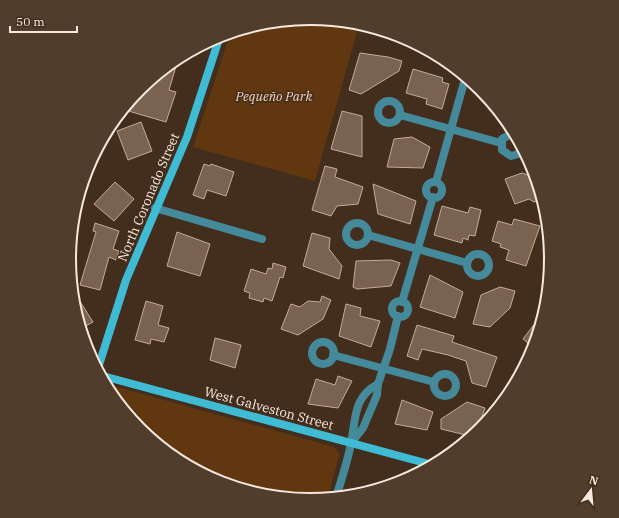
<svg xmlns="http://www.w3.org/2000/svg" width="619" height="518" viewBox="0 0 619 518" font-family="'IBM Plex Serif',serif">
  <rect width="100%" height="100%" fill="#432e1d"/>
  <g fill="#613710">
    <path d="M310,18l48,10 -43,153 -122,-34 37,-113z"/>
    <path d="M110,385l224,62 5,6v3l-11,40 -19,4 -92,-18 -78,-53z"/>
  </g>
  <g fill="#7a6250" stroke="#c5aa97">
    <path d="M360,53l28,4 14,4 -3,10 -38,23 -12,-4z"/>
    <path d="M177,63l-8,27 7,2 -10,30 -41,-12 14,-22z"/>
    <path d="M413,69l30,9 -1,4 7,2 -7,25 -16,-5 1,-5 -21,-6z"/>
    <path d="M342,111l20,5v41l-31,-8z"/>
    <path d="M141,122l11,29 -24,9 -11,-29z"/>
    <path d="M412,137l18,10 -7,21 -36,-1 7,-28z"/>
    <path d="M204,164l6,2 1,-2 23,8 -8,24 -19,-6 -3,9 -11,-4z"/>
    <path d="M325,166l12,3 -2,8 28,10 -5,17 -21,2 -6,10 -19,-6z"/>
    <path d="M522,173l6,2 5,-2 6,27 -5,2 -5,-3 -14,5 -10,-25z"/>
    <path d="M115,182l19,17 -20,22 -20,-17z"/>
    <path d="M373,184l43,17 -6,23 -32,-10z"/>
    <path d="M442,206l26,7 2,-6 11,3 -6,26 -6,-1 -1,5 -5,-2 -1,5 -28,-8z"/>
    <path d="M514,219l26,7 -14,40 -20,-6 3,-10 -9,-3 1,-3 -9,-3 6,-20 14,4z"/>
    <path d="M95,223l24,8 -6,18 6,2 -3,9 -7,-3 -9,33 -20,-5 16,-53 -3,-1z"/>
    <path d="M177,232l33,12 -10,32 -33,-10z"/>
    <path d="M312,233l18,5 -1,11 13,17 -3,13 -36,-13z"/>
    <path d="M391,260l9,3 -9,23 -34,3 -4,-2 3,-26z"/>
    <path d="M273,263l13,4 -3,11 -3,-1 -8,24 -8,-3 -1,4 -14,-4 1,-5 -6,-2 7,-22 15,5 2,-6 4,1z"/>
    <path d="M430,275l33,17 -8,26 -35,-11z"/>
    <path d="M500,287l15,4 -5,17 -20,19 -17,-3 8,-29z"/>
    <path d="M76,295l17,27 -11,6z"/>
    <path d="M322,296l9,4 -8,19 -25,16 -17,-6 10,-25 9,3 8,-6 12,1z"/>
    <path d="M146,301l17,5 -5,19 11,3 -5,14 -13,-3 -1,5 -15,-4z"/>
    <path d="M346,304l15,4 -1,8 20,5 -9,26 -32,-11z"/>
    <path d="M539,318l-3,15 -3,14 -10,-8z"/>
    <path d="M417,325l37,11 -2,6 45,15 -11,30 -14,-4 -6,-22 -18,-6 -26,-6 -4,11 -11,-4z"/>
    <path d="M215,338l26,7 -6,23 -25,-8z"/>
    <path d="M338,376l14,5 -14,27 -30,-4 8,-25 19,6z"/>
    <path d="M402,400l31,12 -6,18 -32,-6z"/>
    <path d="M467,402l18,6 -8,23 -7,5 -29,-7v-10z"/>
  </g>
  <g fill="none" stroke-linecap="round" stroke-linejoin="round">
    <g stroke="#448a9a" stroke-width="8">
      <circle cx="389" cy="112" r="11"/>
      <path d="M400,115l101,28"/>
      <path d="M511,134l-9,5v11l9,6 7,-2 3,-4"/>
      <path d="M436,182l29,-103"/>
      <circle cx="434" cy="190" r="8"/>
      <path d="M155,208l107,31"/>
      <circle cx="357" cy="234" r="11"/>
      <path d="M368,235l99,28"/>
      <circle cx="478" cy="265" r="11"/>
      <circle cx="400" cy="309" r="8"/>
      <path d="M402,302l31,-105"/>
      <circle cx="323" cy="353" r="11"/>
      <path d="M333,355l101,27"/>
      <circle cx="445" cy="385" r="11"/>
      <path d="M351,443l12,-15 14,-33 1,-11 12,-35 8,-33"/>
      <path d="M337,494c5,-16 11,-34 14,-51 5,-24 2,-46 27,-59"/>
    </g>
    <g stroke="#3fbbd4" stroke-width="8">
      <path d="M98,368l28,-88 61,-143 33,-101"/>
      <path d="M103,376l326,88"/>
    </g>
  </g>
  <g text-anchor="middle" stroke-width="3" stroke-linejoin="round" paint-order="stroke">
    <g font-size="13" font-style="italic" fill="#f7d4b9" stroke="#432e1d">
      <text x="274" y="101">Pequeño Park</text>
    </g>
    <g font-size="13" fill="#f6e8de" stroke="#432e1d">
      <text transform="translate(148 197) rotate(-67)" y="5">North Coronado Street</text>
      <text transform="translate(269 408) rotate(15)" y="5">West Galveston Street</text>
    </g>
  </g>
  <path d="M0 0H619V518H0ZM76 259a234 234 0 1 1 468 0a234 234 0 1 1-468 0Z" fill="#513d2c" fill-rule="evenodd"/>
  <path fill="none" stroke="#f6e8de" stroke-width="2" d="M76 259a234 234 0 1 1 468 0a234 234 0 1 1-468 0Z"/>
  <g transform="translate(591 490) rotate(16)" stroke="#432e1d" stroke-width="3" paint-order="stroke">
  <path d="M0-3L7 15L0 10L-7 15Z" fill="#f6e8de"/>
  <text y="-6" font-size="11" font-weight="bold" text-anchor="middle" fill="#f6e8de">N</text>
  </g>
  <path d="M10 26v6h67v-6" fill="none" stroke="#f6e8de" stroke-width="2"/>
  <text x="16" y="26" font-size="12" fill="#f6e8de" stroke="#432e1d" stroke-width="3" paint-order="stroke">50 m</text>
</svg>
